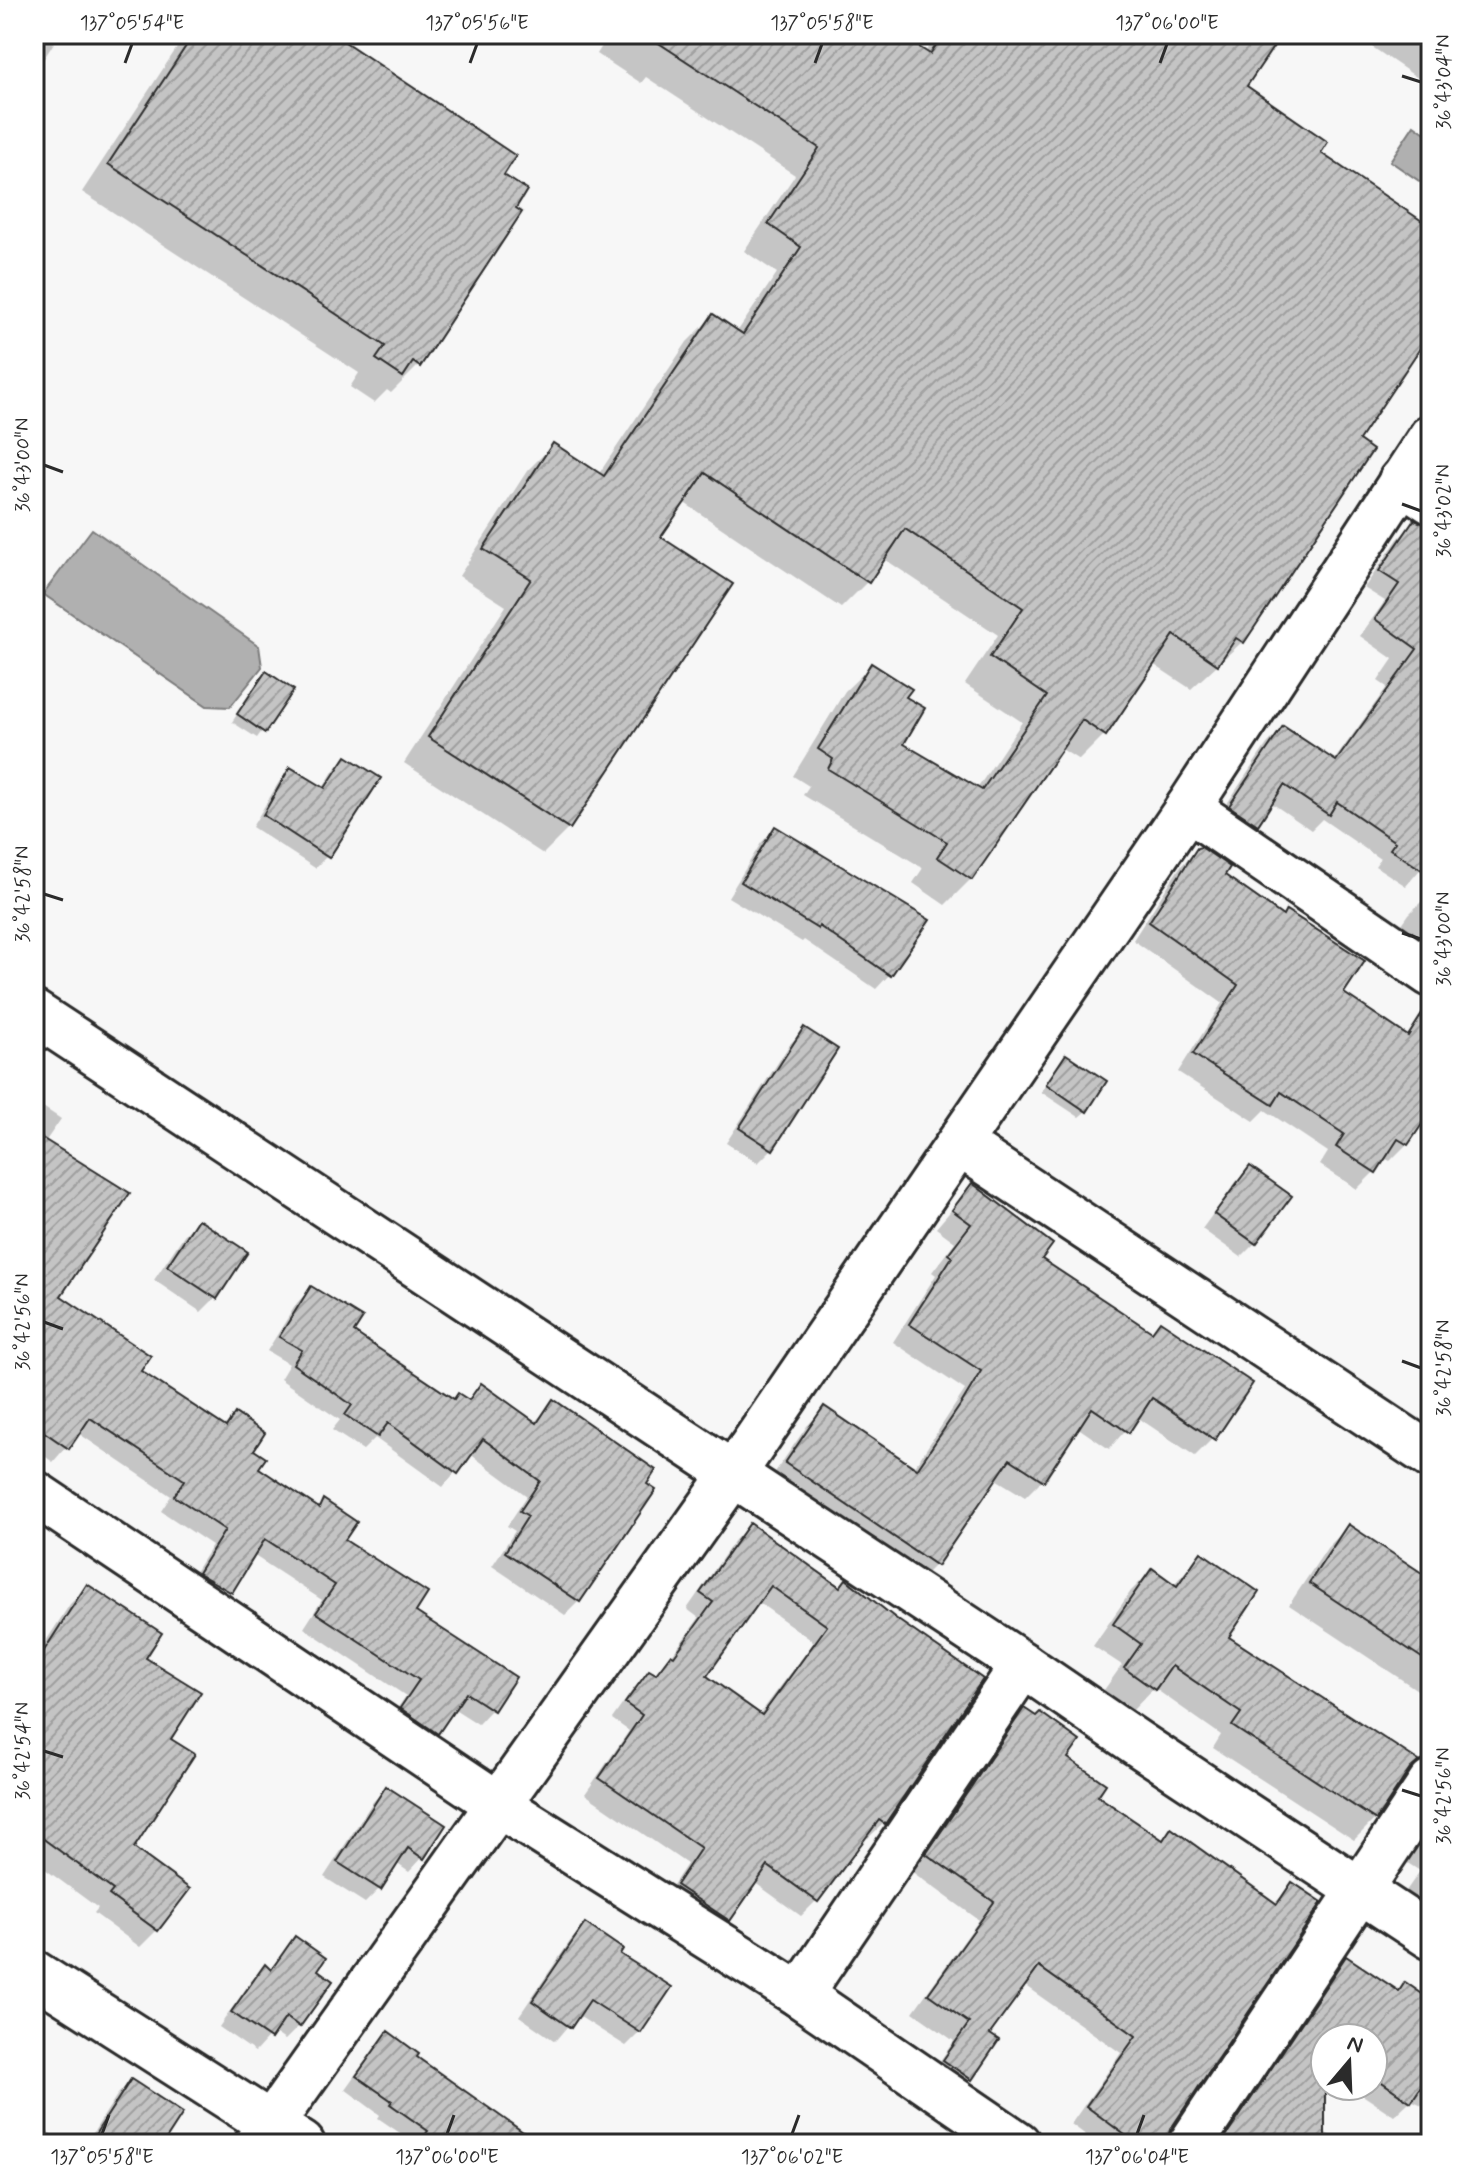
<svg xmlns="http://www.w3.org/2000/svg" width="1465" height="2178" viewBox="0 0 1465 2178" font-family="Mynerve,sans-serif">
  <defs>
    <pattern id="building-hatch" width="6" height="6" patternUnits="userSpaceOnUse" patternTransform="scale(2)"><rect width="6" height="6" fill="#c4c4c4"/><path d="M-1 1l2-2M0 6l6-6M5 7l2-2" fill="none" stroke="#9f9f9f"/></pattern>
  </defs>
  <rect width="100%" height="100%" fill="#f7f7f7"/>
  <filter id="ink" filterUnits="userSpaceOnUse"><feTurbulence type="fractalNoise" baseFrequency=".0125" numOctaves="2"/><feDisplacementMap in="SourceGraphic" scale="16" xChannelSelector="R" yChannelSelector="G"/><feConvolveMatrix kernelMatrix="1 2 1 2 8 2 1 2 1" color-interpolation-filters="sRGB"/></filter>
  <g filter="url(#ink)">
    <g fill="#b0b0b0" stroke="#7b7b7b" stroke-width="2">
      <path d="M1414,125l17,12v52l-41,-28z"/>
      <path d="M92,529l167,117 3,21 -32,40 -23,-1 -164,-112z"/>
    </g>
    <g fill="#0003" fill-rule="evenodd">
      <path d="M34,34l25,1 -25,39z"/>
      <path d="M186,34h145l170,142 -83,190 -27,27 -4,-3 -13,13 -24,-16 9,-14 -277,-181z"/>
      <path d="M583,34h313l29,19 13,-19h341l-35,53 74,66 113,76v100l-75,111 -114,202 -51,47 -38,-25 -49,71 -25,25 -19,-12 -89,131 -26,26 -32,-22 10,-15 -120,-73 6,-9 -16,-10 52,-85 26,-25 33,32 -3,47 76,44 45,-67 -57,-38 33,-49 -115,-77 -16,24 -26,26 -158,-106 -24,36 -90,290 -26,26 -139,-91 102,-157 -47,-30 68,-105 26,-26 45,30 89,-133 26,-26 24,16 40,-59 -33,-22 51,-76 -149,-98 -5,6 -44,-29 5,-8z"/>
      <path d="M1339,34h92v53l-72,-49 -6,6z"/>
      <path d="M1414,523l17,5v329l-25,29 -31,-20 5,-7 -58,-40 -11,11 -41,-28 -14,22 -16,16 -26,-17 53,-79 16,-16 50,34 54,-75 -9,-6 15,-22 -33,-23 25,-35 -21,-13 34,-49z"/>
      <path d="M260,680l31,10 -34,48 -25,-16z"/>
      <path d="M346,758l-19,98 -12,12 -63,-41 27,-45 12,-12 32,18 11,-18z"/>
      <path d="M775,829l115,145 -14,15 -72,-49 -2,2 -74,-45 33,-54z"/>
      <path d="M1198,849l143,145 66,44 24,5v64l-24,37 -17,17 -6,-3 -10,14 -17,17 -37,-24 8,-13 -63,-42 -11,11 -76,-49 44,-69 -89,-63 47,-73z"/>
      <path d="M1423,900l8,5v62l-40,-27 18,-26z"/>
      <path d="M804,1030l-32,119 -14,14 -32,-20 64,-99z"/>
      <path d="M1066,1056l20,55 -7,6 -38,-25z"/>
      <path d="M34,1101l27,18 -16,23 -11,87z"/>
      <path d="M1250,1168l5,75 -14,14 -39,-28 34,-47z"/>
      <path d="M972,1186l67,73 111,74 10,-10 53,115 -18,18 -58,-39 -28,32 -32,-22 -35,53 -17,17 -31,-19 -59,87 -17,17 -149,-101 38,-55 17,-17 89,60 52,-79 -72,-48 43,-67 -4,-3 23,-30 -19,-14z"/>
      <path d="M198,1221l17,77 -14,14 -47,-32 30,-45z"/>
      <path d="M34,1287l105,84 84,56 12,-12 21,54 61,40 7,-7 18,38 72,72 78,97 -14,15 -25,-16 -16,24 -15,15 -35,-24 19,-27 -102,-68 18,-28 -69,-45 -23,37 -14,15 -31,-19 27,-43 -51,-34 10,-15 -93,-63 -25,29 -19,-13z"/>
      <path d="M311,1288l41,44 101,69h13l15,-15 53,37 19,-21 26,199 -14,14 -73,-49 23,-35 -8,-5 20,-30 -57,-42 -27,33 -68,-49 -12,12 -31,-20 8,-10 -60,-41 9,-15 -22,-13 30,-48z"/>
      <path d="M750,1525l89,63 58,34 83,58 -96,143 -16,15 -3,-2 -49,65 -15,15 -47,-34 -26,38 -15,15 -50,-35 24,-36 -102,-70 44,-63 -17,-12 22,-31 15,-15 4,2 19,-20 27,-37 -12,-9 48,-69zM758,1602l56,40 -55,73 -55,-38z"/>
      <path d="M1348,1527l83,55v117l-142,-94 38,-57z"/>
      <path d="M1201,1555l25,82 181,134 -32,48 -21,21 -141,-92 8,-13 -67,-47 -21,22 -29,-20 18,-25 -29,-19 38,-55 21,-21 21,15z"/>
      <path d="M88,1587l55,71 25,82 -37,108 26,82 -17,17 -46,-34 4,-5 -64,-47v-208l3,2 33,-51z"/>
      <path d="M1025,1710l70,87 66,44 10,-10 103,73 18,-19 -124,244 -2,15h-68l-27,-20 50,-71 -97,-68 -36,50 8,6 -26,38 -16,17 -26,-18 26,-37 -41,-29 66,-92 -68,-49 97,-144z"/>
      <path d="M386,1788l37,69 -14,15 -13,-9 -17,26 -14,14 -41,-26 48,-74z"/>
      <path d="M1431,1824v98l-32,-21 21,-30 -14,-9z"/>
      <path d="M585,1926l32,29 23,77 -14,14 -49,-31 -22,26 -36,-25 52,-76z"/>
      <path d="M295,1939l20,32 -16,55 -14,14 -12,-8 -18,20 -36,-25 32,-46 14,-14 4,3z"/>
      <path d="M1347,1958l51,34 7,-8 26,18v107l-20,-9 -17,16 -45,-30h24v-48h-48v42l-24,37 42,27h-125l113,-170z"/>
      <path d="M34,2014l10,7 -10,14z"/>
      <path d="M388,2034l26,23 122,87h-120l-38,-26 2,-3 -35,-26 30,-42z"/>
      <path d="M131,2081l29,63h-74l31,-49z"/>
      <path d="M34,2120l27,24h-27z"/>
    </g>
    <g fill="url(#building-hatch)" stroke="#2b2b2b" stroke-width="2" fill-rule="evenodd">
      <path d="M194,34h139l183,122 -12,19 23,15 -11,18 6,4 -102,155 -7,-5 -10,15 -27,-18 9,-13 -277,-182z"/>
      <path d="M645,34h254l31,20 14,-20h338l-35,52 81,56 -7,11 110,74v105l-72,108 14,10 -129,193 -8,-5 -18,27 -44,-30 -68,101 -24,-16 -110,160 -35,-23 10,-15 -119,-73 5,-10 -15,-10 53,-86 41,26 -6,8 19,11 -21,36 78,46 65,-94 -57,-39 33,-49 -118,-79 -36,54 -164,-110 -44,64 72,47 -163,245 -142,-92 103,-158 -48,-30 70,-106 51,33 109,-162 30,20 58,-87 -33,-23 51,-76z"/>
      <path d="M1414,520l17,6v350l-41,-27 5,-7 -58,-40 -8,13 -45,-30 -26,40 -29,-19 54,-80 53,35 81,-112 -42,-30 24,-35 -20,-13z"/>
      <path d="M266,671l28,19 -29,43 -28,-19z"/>
      <path d="M346,756l35,22 -52,80 -66,-43 27,-48 35,21z"/>
      <path d="M775,826l155,94 -39,56 -72,-50 -1,3 -77,-47z"/>
      <path d="M1201,847l29,20 -5,8 58,41 3,-6 79,51 -21,32 64,43 23,-36v111l-23,34 -10,-6 -22,34 -40,-26 8,-13 -63,-42 -8,13 -80,-51 45,-69 -89,-63 48,-74z"/>
      <path d="M804,1027l34,22 -65,101 -34,-22z"/>
      <path d="M1066,1054l41,27 -20,31 -41,-28z"/>
      <path d="M34,1133l96,60 -69,103 90,60 -10,15 85,56 9,-14 30,20 -11,17 12,8 -7,10 60,40 4,-9 34,23 -12,18 83,53 -12,19 100,65 -22,34 -28,-18 -28,41 -38,-26 19,-28 -103,-67 19,-28 -70,-46 -33,54 -34,-20 27,-43 -51,-34 10,-16 -94,-62 -21,31 -35,-24z"/>
      <path d="M1250,1166l42,30 -36,48 -42,-30z"/>
      <path d="M972,1183l81,61 -11,15 110,73 8,-11 93,62 -38,57 -63,-42 -23,35 -37,-25 -48,73 -34,-22 -73,107 -152,-103 39,-57 93,63 44,-65 20,-33 -72,-47 43,-67 -4,-3 23,-30 -19,-14z"/>
      <path d="M198,1219l50,33 -31,47 -50,-33z"/>
      <path d="M311,1286l52,32 -9,14 100,67 4,-6 11,7 12,-17 56,40 16,-24 103,71 -9,14 9,6 -76,112 -75,-50 23,-36 -8,-5 20,-30 -57,-42 -25,35 -70,-51 -10,14 -33,-22 7,-10 -59,-41 9,-14 -23,-13z"/>
      <path d="M750,1523l90,64 6,-8 52,41 85,59 -98,145 -6,-4 -61,82 -50,-36 -38,55 -54,-36 25,-37 -102,-70 43,-63 -17,-12 24,-33 7,4 15,-20 3,2 39,-54 -13,-9zM771,1586l56,40 -65,89 -55,-39z"/>
      <path d="M1348,1524l83,55v85l-122,-81z"/>
      <path d="M1201,1552l58,40 -30,45 190,124 -9,8 -34,51 -144,-94 9,-13 -69,-47 -17,24 -31,-22 17,-24 -28,-20 39,-56 25,18z"/>
      <path d="M87,1584l75,49 -16,25 55,34 -30,47 24,15 -61,94 56,41 -32,42 -49,-36 4,-5 -79,-58v-166z"/>
      <path d="M1024,1708l12,8 4,-4 40,29 -12,17 38,26 -8,12 65,44 8,-12 106,76 15,-22 30,20 -152,228 -4,14h-29l-51,-38 50,-70 -97,-69 -49,67 9,6 -27,40 -29,-20 26,-37 -41,-29 66,-92 -68,-48z"/>
      <path d="M386,1786l60,39 -22,34 -16,-11 -27,42 -44,-28z"/>
      <path d="M585,1923l38,26 -3,5 52,33 -31,46 -51,-33 -19,28 -39,-27z"/>
      <path d="M295,1936l31,22 -8,12 15,11 -33,46 -14,-10 -15,22 -40,-27 34,-48 6,6z"/>
      <path d="M1346,1956l53,35 6,-9 26,18v72l-20,30 -38,-26v-38h-48v106h-104z"/>
      <path d="M388,2031l31,23 -2,3 123,87h-122l10,-13 -38,-27 2,-3 -36,-25z"/>
      <path d="M131,2079l52,34 -20,31h-74z"/>
    </g>
    <g fill="none" stroke-linecap="round" stroke-linejoin="round">
      <g stroke="#2b2b2b" stroke-width="50">
        <g id="street">
          <path d="M1401,481l30,20"/>
          <path d="M1188,808l243,166"/>
          <path d="M34,1013l989,652 114,78 294,194"/>
          <path d="M959,1144l472,312"/>
          <path d="M34,1493l485,325 281,177 218,149"/>
          <path d="M34,1973l268,171"/>
          <path d="M800,1995l223,-330"/>
          <path d="M1191,2144l240,-361"/>
        </g>
      </g>
      <g stroke="#2b2b2b" stroke-width="50">
        <path id="secondary" d="M257,2144l476,-670 455,-666 243,-371"/>
      </g>
      <use href="#street" stroke="#fff" stroke-width="44"/>
      <use href="#secondary" stroke="#fff" stroke-width="44"/>
    </g>
  </g>
  <path fill="none" stroke="#2b2b2b" stroke-width="3" d="M125,63l7,-19M470,63l7,-19M815,63l7,-19M1160,63l7,-19M1402,76l19,6M44,465l19,7M1402,504l19,7M44,894l19,6M1402,933l19,6M44,1322l19,7M1402,1361l19,7M44,1751l19,6M1402,1790l19,6M102,2134l7,-19M447,2134l7,-19M792,2134l7,-19M1137,2134l7,-19"/>
  <rect width="1465" height="2178" fill="none" stroke="#fff" stroke-width="88"/>
  <g transform="translate(1349 2062) rotate(19)"><circle r="38" fill="#ffffff" stroke="#aaaaaa" stroke-width="2"/>
  <path d="M0-6L14 30L0 20L-14 30Z" fill="#2b2b2b"/>
  <text y="-12" font-size="22" font-weight="bold" text-anchor="middle" fill="#2b2b2b">N</text>
  </g>
  <rect x="44" y="44" width="1377" height="2090" fill="none" stroke="#2b2b2b" stroke-width="3"/>
  <g font-size="20" text-anchor="middle" fill="#2b2b2b">
    <text x="132" y="29">137°05'54"E</text>
    <text x="477" y="29">137°05'56"E</text>
    <text x="822" y="29">137°05'58"E</text>
    <text x="1167" y="29">137°06'00"E</text>
    <text transform="translate(1443 82) rotate(-90)" y="7">36°43'04"N</text>
    <text transform="translate(22 465) rotate(-90)" y="7">36°43'00"N</text>
    <text transform="translate(1443 511) rotate(-90)" y="7">36°43'02"N</text>
    <text transform="translate(22 894) rotate(-90)" y="7">36°42'58"N</text>
    <text transform="translate(1443 939) rotate(-90)" y="7">36°43'00"N</text>
    <text transform="translate(22 1322) rotate(-90)" y="7">36°42'56"N</text>
    <text transform="translate(1443 1368) rotate(-90)" y="7">36°42'58"N</text>
    <text transform="translate(22 1751) rotate(-90)" y="7">36°42'54"N</text>
    <text transform="translate(1443 1796) rotate(-90)" y="7">36°42'56"N</text>
    <text x="102" y="2163">137°05'58"E</text>
    <text x="447" y="2163">137°06'00"E</text>
    <text x="792" y="2163">137°06'02"E</text>
    <text x="1137" y="2163">137°06'04"E</text>
  </g>
</svg>
